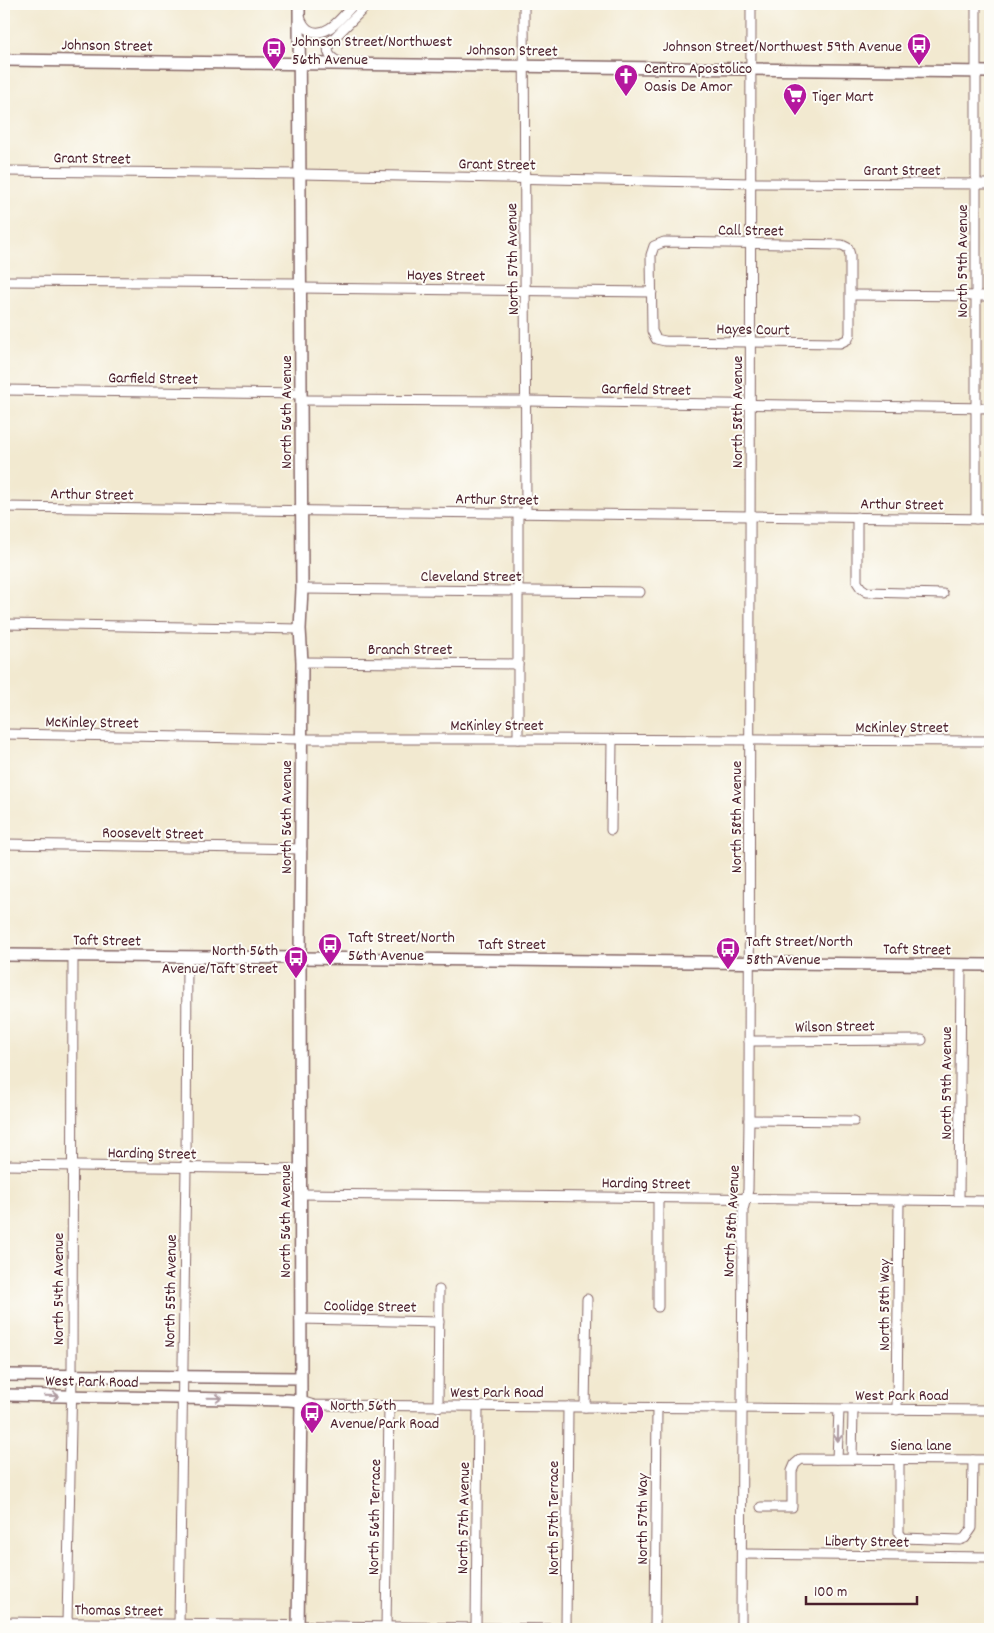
<svg xmlns="http://www.w3.org/2000/svg" width="994" height="1633" viewBox="0 0 994 1633" font-family="Dekko,sans-serif">
  <rect width="100%" height="100%" fill="#fdfcf7"/>
  <filter id="ink" filterUnits="userSpaceOnUse"><feTurbulence type="fractalNoise" baseFrequency=".02" numOctaves="2"/><feDisplacementMap in="SourceGraphic" scale="10" xChannelSelector="R" yChannelSelector="G"/><feConvolveMatrix kernelMatrix="1 2 1 2 8 2 1 2 1" color-interpolation-filters="sRGB"/></filter>
  <filter id="wash" filterUnits="userSpaceOnUse"><feTurbulence type="fractalNoise" baseFrequency=".0096" numOctaves="4" result="noise"/><feDisplacementMap in="SourceGraphic" scale="20" xChannelSelector="R" yChannelSelector="G"/><feGaussianBlur stdDeviation="1.12" result="paint"/><feColorMatrix in="noise" values="0 0 0 0 0 0 0 0 0 0 0 0 0 0 0 0 0 1.4 0 .05"/><feComposite in="paint" operator="in"/></filter>
  <g filter="url(#wash)">
    <rect width="100%" height="100%" fill="#f2e9d0"/>
  </g>
  <g filter="url(#ink)">
    <g fill="none" stroke-linecap="round" stroke-linejoin="round">
      <g stroke="#856665" stroke-width="11">
        <g id="minor">
          <path d="M524,4l2,509"/>
          <path d="M300,17c2,6 4,10 9,13 18,10 34,-15 45,-26"/>
          <path d="M342,63c-11,-4 -18,-10 -11,-22l37,-37"/>
          <path d="M4,171l296,3 451,9 239,1"/>
          <path d="M664,242l178,3 6,3 2,7v79l-2,5 -8,4 -175,-2 -9,-2 -4,-8 -1,-76 3,-9z"/>
          <path d="M4,281l296,2"/>
          <path d="M300,288l352,4"/>
          <path d="M851,295l139,1"/>
          <path d="M4,390l297,4"/>
          <path d="M301,400l226,1 463,7"/>
          <path d="M4,507l986,12"/>
          <path d="M518,513v226"/>
          <path d="M857,517v65l4,6 6,4 76,2"/>
          <path d="M976,519v-515"/>
          <path d="M302,589l338,3"/>
          <path d="M4,624l296,5"/>
          <path d="M302,662l216,2"/>
          <path d="M4,734l297,5h217l472,2"/>
          <path d="M611,830l1,-91"/>
          <path d="M4,844l298,5"/>
          <path d="M749,1041l173,-1"/>
          <path d="M749,1120l105,1"/>
          <path d="M4,1165l296,4"/>
          <path d="M301,1194l689,7"/>
          <path d="M959,1200l2,-235"/>
          <path d="M658,1307v-110"/>
          <path d="M300,1319l139,3"/>
          <path d="M301,1401l13,4 676,5"/>
          <path d="M438,1407l1,-117"/>
          <path d="M585,1407l2,-108"/>
          <path d="M897,1410l2,-210"/>
          <path d="M837,1459l2,-49"/>
          <path d="M852,1459l1,-49"/>
          <path d="M899,1459v74l4,5 57,2 5,-2 7,-10 1,-68"/>
          <path d="M761,1507h31v-36l3,-7 6,-5 189,1"/>
          <path d="M742,1554l248,3"/>
          <path d="M4,1622l560,7"/>
          <path d="M67,1623l5,-247 1,-421"/>
          <path d="M179,1624l7,-456 1,-211"/>
          <path d="M386,1629l3,-223"/>
          <path d="M476,1629l2,-222"/>
          <path d="M566,1629l2,-222"/>
          <path d="M655,1629l2,-221"/>
          <path d="M743,1629l-2,-5 2,-414 5,-20 1,-70 2,-1116"/>
        </g>
      </g>
      <g stroke="#856665" stroke-width="14">
        <g id="tertiary">
          <path d="M4,60l986,12"/>
          <path d="M4,955l986,10"/>
          <path d="M4,1375l296,3"/>
          <path d="M4,1395l284,5 13,1"/>
          <path d="M298,1629l3,-228 -1,-443 2,-296 -2,-33 2,-40 -3,-585"/>
        </g>
      </g>
      <use href="#minor" stroke="#fff" stroke-width="9"/>
      <use href="#tertiary" stroke="#fff" stroke-width="11"/>
    </g>
    <defs><path id="oneway-shaft" d="M-6 0H5M1.5-3L5.5 0L1.5 3" fill="none" stroke-width="1.6" stroke-linecap="round" stroke-linejoin="round" transform="scale(1.25)"/></defs>
    <g stroke="#ae9aa0">
      <use href="#oneway-shaft" transform="translate(52 1396) rotate(1)"/>
      <use href="#oneway-shaft" transform="translate(215 1398) rotate(1)"/>
      <use href="#oneway-shaft" transform="translate(838 1434) rotate(91)"/>
    </g>
  </g>
  <defs>
    <g id="bus-pin" transform="scale(1.25)"><path d="M0 17L-7.5 6A9.5 9.5 0 1 1 7.5 6Z" fill="#b5179e" stroke="#fdfcf7"/><path d="M-5-6H5V4H4V6H2V4H-2V6H-4V4H-5ZM-3.5-4V0h7V-4ZM-3.5 1.2v1.5H-2V1.2ZM2 1.2v1.5H3.5V1.2Z" fill="#fff"/></g>
    <g id="church-pin" transform="scale(1.25)"><path d="M0 17L-7.5 6A9.5 9.5 0 1 1 7.5 6Z" fill="#b5179e" stroke="#fdfcf7"/><path d="M-1.2-6h2.4v3.5h3.3v2.4h-3.3V6h-2.4V-.1h-3.3v-2.4h3.3Z" fill="#fff"/></g>
    <g id="supermarket-pin" transform="scale(1.25)"><path d="M0 17L-7.5 6A9.5 9.5 0 1 1 7.5 6Z" fill="#b5179e" stroke="#fdfcf7"/><path d="M-6-5.5h2.5l.6 2H6L4.5 2H-2.5L-4.4-4H-6ZM-1.5 3.2a1.3 1.3 0 1 0 .1 0ZM3 3.2a1.3 1.3 0 1 0 .1 0Z" fill="#fff"/></g>
  </defs>
  <g fill-rule="evenodd">
    <use href="#bus-pin" x="919" y="45"/>
    <use href="#bus-pin" x="274" y="49"/>
    <use href="#church-pin" x="626" y="76"/>
    <use href="#supermarket-pin" x="795" y="95"/>
    <use href="#bus-pin" x="330" y="945"/>
    <use href="#bus-pin" x="728" y="949"/>
    <use href="#bus-pin" x="296" y="958"/>
    <use href="#bus-pin" x="312" y="1413"/>
  </g>
  <g text-anchor="middle" stroke-width="4" stroke-linejoin="round" paint-order="stroke">
    <g font-size="16" fill="#4a1f2b" stroke="#fdfcf7" text-anchor="start">
      <text x="292" y="46">Johnson Street/Northwest<tspan x="292" dy="18">56th Avenue</tspan></text>
      <text x="902" y="51" text-anchor="end">Johnson Street/Northwest 59th Avenue</text>
      <text x="644" y="73">Centro Apostolico<tspan x="644" dy="18">Oasis De Amor</tspan></text>
      <text x="812" y="101">Tiger Mart</text>
      <text x="348" y="942">Taft Street/North<tspan x="348" dy="18">56th Avenue</tspan></text>
      <text x="746" y="946">Taft Street/North<tspan x="746" dy="18">58th Avenue</tspan></text>
      <text x="278" y="955" text-anchor="end">North 56th<tspan x="278" dy="18">Avenue/Taft Street</tspan></text>
      <text x="330" y="1410">North 56th<tspan x="330" dy="18">Avenue/Park Road</tspan></text>
    </g>
    <g font-size="16" fill="#4a1f2b" stroke="#fdfcf7">
      <text transform="translate(107 44) rotate(1)" y="6">Johnson Street</text>
      <text transform="translate(512 49) rotate(1)" y="6">Johnson Street</text>
      <text transform="translate(92 157) rotate(1)" y="6">Grant Street</text>
      <text transform="translate(497 163) rotate(1)" y="6">Grant Street</text>
      <text x="902" y="175">Grant Street</text>
      <text transform="translate(751 229) rotate(1)" y="6">Call Street</text>
      <text transform="translate(511 259) rotate(-91)" y="6">North 57th Avenue</text>
      <text transform="translate(961 261) rotate(-90)" y="6">North 59th Avenue</text>
      <text transform="translate(446 274) rotate(1)" y="6">Hayes Street</text>
      <text transform="translate(753 328) rotate(1)" y="6">Hayes Court</text>
      <text transform="translate(153 377) rotate(1)" y="6">Garfield Street</text>
      <text transform="translate(646 388) rotate(1)" y="6">Garfield Street</text>
      <text transform="translate(285 412) rotate(-90)" y="6">North 56th Avenue</text>
      <text transform="translate(736 412) rotate(-90)" y="6">North 58th Avenue</text>
      <text transform="translate(92 493) rotate(1)" y="6">Arthur Street</text>
      <text transform="translate(497 498) rotate(1)" y="6">Arthur Street</text>
      <text transform="translate(902 503) rotate(1)" y="6">Arthur Street</text>
      <text x="471" y="581">Cleveland Street</text>
      <text x="410" y="654">Branch Street</text>
      <text transform="translate(92 721) rotate(1)" y="6">McKinley Street</text>
      <text x="497" y="730">McKinley Street</text>
      <text x="902" y="732">McKinley Street</text>
      <text transform="translate(285 817) rotate(-90)" y="6">North 56th Avenue</text>
      <text transform="translate(735 817) rotate(-90)" y="6">North 58th Avenue</text>
      <text transform="translate(153 832) rotate(1)" y="6">Roosevelt Street</text>
      <text transform="translate(107 939) rotate(1)" y="6">Taft Street</text>
      <text x="512" y="949">Taft Street</text>
      <text transform="translate(917 948) rotate(1)" y="6">Taft Street</text>
      <text transform="translate(835 1025) rotate(-1)" y="6">Wilson Street</text>
      <text transform="translate(945 1083) rotate(-90)" y="6">North 59th Avenue</text>
      <text transform="translate(152 1152) rotate(1)" y="6">Harding Street</text>
      <text transform="translate(646 1182) rotate(1)" y="6">Harding Street</text>
      <text transform="translate(284 1221) rotate(-90)" y="6">North 56th Avenue</text>
      <text transform="translate(730 1221) rotate(-87)" y="6">North 58th Avenue</text>
      <text transform="translate(57 1289) rotate(-90)" y="6">North 54th Avenue</text>
      <text transform="translate(169 1291) rotate(-89)" y="6">North 55th Avenue</text>
      <text transform="translate(370 1305) rotate(1)" y="6">Coolidge Street</text>
      <text transform="translate(883 1305) rotate(-90)" y="6">North 58th Way</text>
      <text transform="translate(92 1380) rotate(1)" y="6">West Park Road</text>
      <text x="497" y="1397">West Park Road</text>
      <text x="902" y="1400">West Park Road</text>
      <text x="921" y="1450">Siena lane</text>
      <text transform="translate(373 1517) rotate(-89)" y="6">North 56th Terrace</text>
      <text transform="translate(462 1518) rotate(-89)" y="6">North 57th Avenue</text>
      <text transform="translate(552 1518) rotate(-90)" y="6">North 57th Terrace</text>
      <text transform="translate(641 1519) rotate(-90)" y="6">North 57th Way</text>
      <text transform="translate(867 1540) rotate(1)" y="6">Liberty Street</text>
      <text transform="translate(119 1609) rotate(1)" y="6">Thomas Street</text>
    </g>
  </g>
  <rect width="994" height="1633" fill="none" stroke="#fdfcf7" stroke-width="20"/>
  <path d="M806 1596v8h111v-8" fill="none" stroke="#4a1f2b" stroke-width="2.5"/>
  <text x="814" y="1596" font-size="15" fill="#4a1f2b" stroke="#fdfcf7" stroke-width="4" paint-order="stroke">100 m</text>
</svg>
